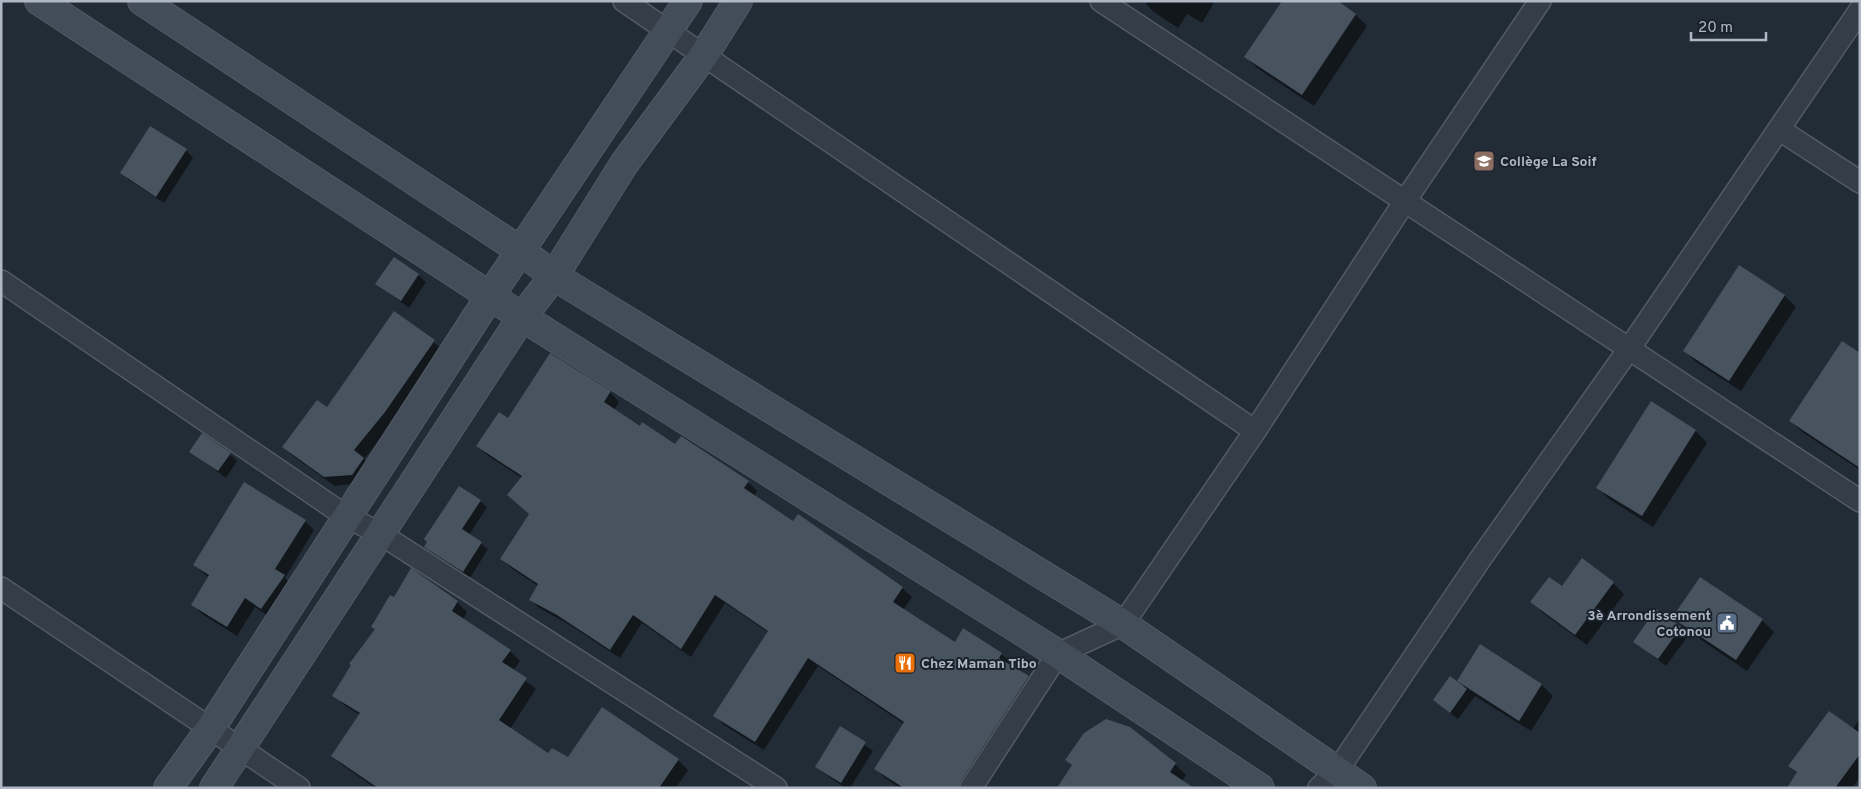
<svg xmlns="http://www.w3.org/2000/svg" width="1861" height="789" viewBox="0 0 1861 789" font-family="Overpass,sans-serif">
  <rect width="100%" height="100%" fill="#222c36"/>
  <g fill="#0007">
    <path d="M1148,1h67l-13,22 -15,-9 -9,14 -23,-15 -9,-9z"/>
    <path d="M1356,15l11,11 -53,80 -57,-38 -11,-11z"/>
    <path d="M186,150l7,8 -29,45 -35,-23 -7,-7z"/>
    <path d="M1739,266l46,30 11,11 -55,84 -45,-29 -11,-11z"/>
    <path d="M418,275l8,7 -17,26 -32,-24z"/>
    <path d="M394,313l50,37 -50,71 -30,38 9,9 -12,15 -26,3 -42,-30 -9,-9 44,-38z"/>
    <path d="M550,354l60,38 9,10 -5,8 26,17 108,55 9,9 -3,5 39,27 5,-7 104,72 10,9 -9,13 52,34 46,10 10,9 -2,3 19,11 9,10 -66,101h-71l-15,-10 -9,-9 28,-45 -86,-58 -54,84 -40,-25 -9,-9 53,-84 -43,-29 -34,54 -49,-34 -22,35 -52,-34 -29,-16 -9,-9 8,-13 -27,-18 -9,-9 28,-44 -22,-20 14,-17 -35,-23 -9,-9 30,-26z"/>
    <path d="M1860,355v115l-58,-38 -12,-11z"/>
    <path d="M1651,403l45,28 11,12 -54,84 -44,-28 -12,-12z"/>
    <path d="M191,452l39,2 7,7 -11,17z"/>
    <path d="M480,501l7,6 -18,28 19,14 -18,29 -45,-31z"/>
    <path d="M305,521l9,9 -29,48 8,8 -22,32 -16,-11 -18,29 -35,-22 -10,-10 17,-26 -15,-13z"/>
    <path d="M1700,578l62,42 12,12 -27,39 -62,-42 -11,-11z"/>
    <path d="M1613,583l11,11 -37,51 -44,-32 -11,-11 30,-14z"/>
    <path d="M394,599l63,3 10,10 -4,8 47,31 10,10 -7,10 23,18 -26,40 39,26 20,4 109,1 10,10 -12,18h-301l-33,-23 -10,-10 28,-40 -16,-10 -10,-10z"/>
    <path d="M1656,611l32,25 -22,30 -31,-24z"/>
    <path d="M1480,646l62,39 11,11 -22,35 -56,-35 -17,23 -16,-12 22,-21 -5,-5z"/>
    <path d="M1860,718v59l-8,11h-63l8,-15 -7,-7 63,-37z"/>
    <path d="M841,728l32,23 -23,37h-5l-29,-21z"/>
    <path d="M1067,760l108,4 11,11 -4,6 -109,-15z"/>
  </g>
  <g fill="#485360">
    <path d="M1282,1h56l18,13 -54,81 -58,-38z"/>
    <path d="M150,126l37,23 -31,48 -36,-24z"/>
    <path d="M394,257l25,17 -18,27 -26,-17z"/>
    <path d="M1739,265l46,30 -56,86 -46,-30z"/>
    <path d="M394,311l41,29 -50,72 -31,38 10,8 -12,17 -28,2 -42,-30 35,-47 10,7z"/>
    <path d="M1842,341l18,12v115l-71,-47z"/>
    <path d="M550,353l61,38 -7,11 36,24 2,-4 33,22 6,-8 68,45 -5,7 49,33 5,-7 105,73 -10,15 62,40 8,-14 39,25 -3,5 30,18 -68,105 -2,7h-55l-30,-19 30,-47 -96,-64 -53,84 -42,-26 55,-85 -53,-36 -34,54 -48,-34 -23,35 -53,-35 -28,-15 9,-16 -38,-25 29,-45 -22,-19 15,-19 -46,-30 23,-34 9,6z"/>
    <path d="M1651,401l45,29 -54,86 -46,-28z"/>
    <path d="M202,433l29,20 -13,18 -29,-19z"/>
    <path d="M244,482l62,38 -31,49 10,6 -24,34 -16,-11 -18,29 -36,-22 18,-30 -16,-10z"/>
    <path d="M459,486l22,14 -19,29 20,13 -19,30 -39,-25 3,-5 -3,-3z"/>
    <path d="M1582,558l32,24 -39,53 -45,-33 19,-25 13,9z"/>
    <path d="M411,568l47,33 -6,10 59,39 -9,12 25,16 -28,42 49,33 4,-5 16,9 34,-50 77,52 -20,29h-281l-47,-32 29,-43 -28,-17 19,-31 -2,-1 26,-35 -4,-2 19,-32 4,2z"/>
    <path d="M1700,577l63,42 -27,41 -64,-42z"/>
    <path d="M1656,609l25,18 -23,32 -25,-17z"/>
    <path d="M1480,644l62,40 -23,37 -62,-40z"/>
    <path d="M1450,676l17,13 -17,24 -17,-13z"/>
    <path d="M1829,711l31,22v21l-25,34h-48l10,-16 -9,-6z"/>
    <path d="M1106,719l24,8 46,36 -6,9 24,16h-137l15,-23 -7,-5 19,-27z"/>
    <path d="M840,726l26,16 -25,41 -26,-16z"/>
  </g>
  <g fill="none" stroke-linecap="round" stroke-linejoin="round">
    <g stroke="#525b65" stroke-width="24">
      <g id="street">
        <path d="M624,1l631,430"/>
        <path d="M1101,1l759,500"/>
        <path d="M1780,130l80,52"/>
        <path d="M1,281l346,236 32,16 397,255"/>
        <path d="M1,588l298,200"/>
        <path d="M971,788l87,-134 65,-30 132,-193 150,-230 135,-200"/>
        <path d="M1319,788l18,-17 144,-213 148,-209 231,-339"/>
      </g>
    </g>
    <g stroke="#525b65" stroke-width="30">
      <g id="secondary">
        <path d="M39,1l483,316 536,337 202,134"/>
        <path d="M142,1l379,250 33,25 569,348 239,164"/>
        <path d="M168,788l42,-59 280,-433 198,-295"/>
        <path d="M214,788l308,-471 32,-41 70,-112 80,-109 34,-54"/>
      </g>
    </g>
    <use href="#street" stroke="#353d47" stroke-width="21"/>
    <use href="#secondary" stroke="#434d5a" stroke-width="28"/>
  </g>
  <defs>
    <g id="university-square" transform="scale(1.125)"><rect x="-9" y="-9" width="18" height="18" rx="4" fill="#8d6e63" stroke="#1a222c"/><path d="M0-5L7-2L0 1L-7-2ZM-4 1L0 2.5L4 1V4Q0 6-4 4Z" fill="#fff"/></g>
    <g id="civic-square" transform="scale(1.125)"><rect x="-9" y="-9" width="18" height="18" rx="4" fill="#5c6f8a" stroke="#1a222c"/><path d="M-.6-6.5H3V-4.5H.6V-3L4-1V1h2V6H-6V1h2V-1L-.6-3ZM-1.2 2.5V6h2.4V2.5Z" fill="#fff"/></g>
    <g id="restaurant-square" transform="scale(1.125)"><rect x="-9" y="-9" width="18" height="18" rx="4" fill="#e8710a" stroke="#1a222c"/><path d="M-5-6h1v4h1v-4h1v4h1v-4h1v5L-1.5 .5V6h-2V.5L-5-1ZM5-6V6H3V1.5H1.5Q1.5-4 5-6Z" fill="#fff"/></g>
  </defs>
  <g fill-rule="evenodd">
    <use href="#university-square" x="1484" y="161"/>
    <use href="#civic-square" x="1727" y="623"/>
    <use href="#restaurant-square" x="905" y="663"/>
  </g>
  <g text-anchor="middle" stroke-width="4" stroke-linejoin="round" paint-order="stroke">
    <g font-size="14" font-weight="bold" fill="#afb8c4" stroke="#1a222c" text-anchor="start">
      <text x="1500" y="166">Collège La Soif</text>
      <text x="1711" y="620" text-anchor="end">3è Arrondissement<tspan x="1711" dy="16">Cotonou</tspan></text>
      <text x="921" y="668">Chez Maman Tibo</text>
    </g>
  </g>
  <rect width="1861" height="789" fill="none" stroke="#afb8c4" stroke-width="5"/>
  <path d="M1691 32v8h75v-8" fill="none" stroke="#afb8c4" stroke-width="2.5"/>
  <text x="1698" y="32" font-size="15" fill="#afb8c4" stroke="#1a222c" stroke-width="4" paint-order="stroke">20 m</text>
</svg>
